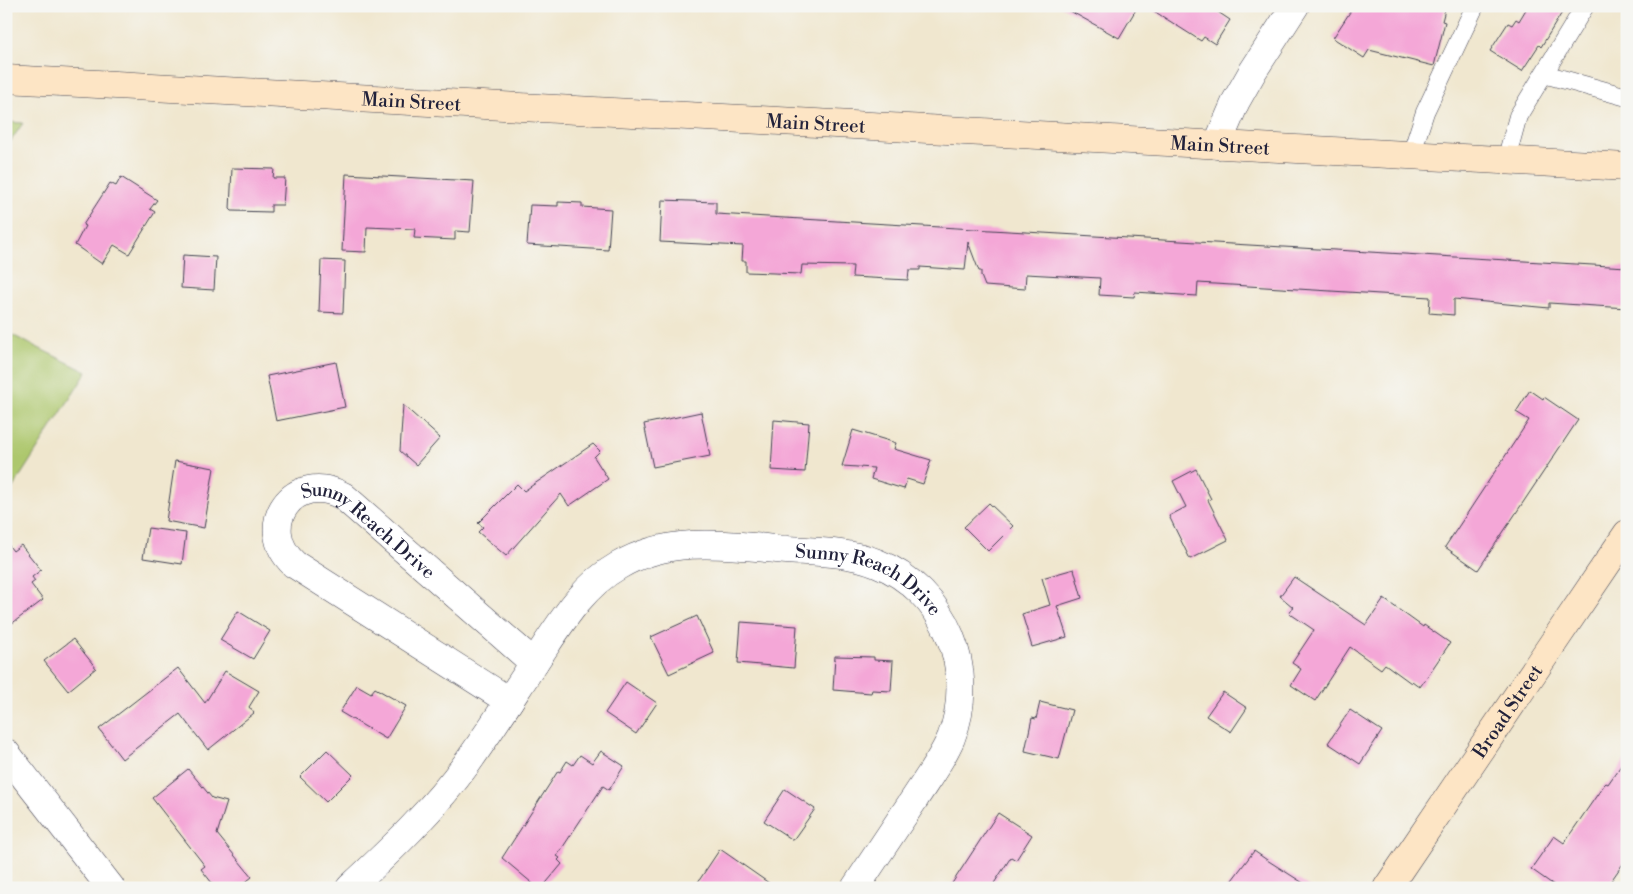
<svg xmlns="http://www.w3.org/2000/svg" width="1633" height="894" viewBox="0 0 1633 894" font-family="'Libre Bodoni',serif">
  <rect width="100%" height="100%" fill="#f6f6f2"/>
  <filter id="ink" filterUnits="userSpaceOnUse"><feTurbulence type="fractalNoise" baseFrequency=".02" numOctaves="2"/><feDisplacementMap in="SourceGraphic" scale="10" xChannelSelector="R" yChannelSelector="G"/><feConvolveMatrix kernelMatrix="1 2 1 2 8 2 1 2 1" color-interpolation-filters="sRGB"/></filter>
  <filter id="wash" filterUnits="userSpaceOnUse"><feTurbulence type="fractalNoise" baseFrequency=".0096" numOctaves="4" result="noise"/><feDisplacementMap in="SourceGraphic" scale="20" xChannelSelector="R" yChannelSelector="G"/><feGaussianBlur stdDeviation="1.12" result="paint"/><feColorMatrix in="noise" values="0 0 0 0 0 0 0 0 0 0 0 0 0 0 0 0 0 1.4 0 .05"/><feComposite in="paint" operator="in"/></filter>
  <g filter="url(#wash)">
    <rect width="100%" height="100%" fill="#f0e7cf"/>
    <g fill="#adc76d" stroke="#687454">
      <path d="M6,122l17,1 -17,25z"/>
      <path d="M6,332l81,40 -81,126z"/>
    </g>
    <g id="blocks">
      <g fill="#f4a7d7">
        <path d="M1061,6h77l-19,32z"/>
        <path d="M1146,6h63l21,14 -15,24 -11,-7 -3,4z"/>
        <path d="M1354,6h92l-4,15 3,1 -11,44 -65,-16 -5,8 -31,-20z"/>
        <path d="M1528,6h38l-25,41 -2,-2 -17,26 -32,-20 18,-28 4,2 4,-6 3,2z"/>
        <path d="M232,168l42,1 -1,9h12l-2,27h-12v7l-39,-1 -2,-2z"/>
        <path d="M346,174l128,7 -4,51 -15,-1v9l-41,-2 1,-9 -48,-2 -1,25 -24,-1z"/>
        <path d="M121,177l36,23 -7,9 5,3 -26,42 -15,-9 -12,19 -27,-19 10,-19 -2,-1 27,-42 6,3z"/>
        <path d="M662,200l54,2v12l911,53v41l-78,-5v5l-95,-9v16l-25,-2 1,-16 -232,-14 -1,13 -62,-4 -1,5 -35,-2 1,-17 -74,-4 -1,15 -40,-3 -4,-10v-5h-2l-11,-29 -3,28 -45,-3v3h-11l-1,10 -56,-3 1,-11 -51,-1 -1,9 -55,-2v-11h-4l1,-15 -83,-4z"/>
        <path d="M558,202l24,1v4l29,2 -3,41 -81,-5 3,-40 28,1z"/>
        <path d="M183,255l33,2 -2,33 -33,-2z"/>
        <path d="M321,260l24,1 -2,52 -24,-1z"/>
        <path d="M336,362l9,45 -69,14 -9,-45z"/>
        <path d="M1530,390l13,9 1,-2 34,23 -100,150 -33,-23 84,-127 -13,-8z"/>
        <path d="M403,405l37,33 -24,27 -16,-14z"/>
        <path d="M701,412l9,44 -57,11 -9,-43z"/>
        <path d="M774,420l35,3 -4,49 -34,-2z"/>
        <path d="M853,430l43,13 -2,6 37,11 -8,24 -16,-5 -3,10 -33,-10 3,-11 -32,-2z"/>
        <path d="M593,444l7,7 -6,6 14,22 -39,27 -8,-12 -55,62 -28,-24 5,-5 -5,-4 39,-39 7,7z"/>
        <path d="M175,461l39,7 -10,60 -38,-7z"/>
        <path d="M1196,469l15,30 -3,1 20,40 -38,19 -21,-43 17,-9 -13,-26z"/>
        <path d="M989,503l24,23 -25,25 -24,-24z"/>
        <path d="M148,528l38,5 -4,31 -39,-6z"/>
        <path d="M6,542l7,9 8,-6 20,25 -9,7 3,4 -4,3 12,16 -37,28z"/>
        <path d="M1074,569l8,29 -25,8 10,31 -35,10 -10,-33 28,-9 -8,-27z"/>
        <path d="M1294,577l72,48 18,-26 39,28 1,-2 26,18 -30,44 -8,-6 -1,2 -26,-19 -4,5 -31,-22 -35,54 -24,-16 10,-16 -9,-6 22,-33 -25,-17 4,-6 -13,-11z"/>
        <path d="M238,611l32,20 -17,28 -33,-19z"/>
        <path d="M697,616l17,37 -45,21 -18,-37z"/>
        <path d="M741,622l56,4 -3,42 -56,-5z"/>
        <path d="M73,639l23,29 -28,23 -24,-30z"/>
        <path d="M835,656l39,1v3l19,1 -2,30 -19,-1 -1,3 -38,-3z"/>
        <path d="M178,668l27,35 20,-32 34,20 -10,16 5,6 -46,37 -28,-36 -58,45 -23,-30z"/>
        <path d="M626,682l31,21 -21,31 -31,-21z"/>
        <path d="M357,685l14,8 4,-5 31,18 -20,33 -46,-27z"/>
        <path d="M1223,692l24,16 -16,24 -25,-16z"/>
        <path d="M1040,702l32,8 -13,49 -34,-8 7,-33 4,1z"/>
        <path d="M1350,710l32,21 -22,33 -32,-21z"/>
        <path d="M327,750l26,25 -27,27 -26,-25z"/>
        <path d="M601,751l23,15 -15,24 -6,-4 -46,70 3,2 -2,2 4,4 -20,24h-4l-36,-30 56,-87 2,1 7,-11 6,4 7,-10 12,8z"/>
        <path d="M1627,757v101l-21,30h-48l-27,-19 23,-33 10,7 40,-58 2,-2 2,1z"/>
        <path d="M188,769l24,29 15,4 -10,32 35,43 -14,11h-22l-15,-19 4,-3 -53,-68z"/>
        <path d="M785,789l30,20 -22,31 -29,-19z"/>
        <path d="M998,813l34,22 -16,25 -5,-3 -20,31h-42z"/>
        <path d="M720,849l56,39h-82z"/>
        <path d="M1254,851l13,9 44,28h-85z"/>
      </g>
    </g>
  </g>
  <g filter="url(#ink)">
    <use href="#blocks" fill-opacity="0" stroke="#414051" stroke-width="1"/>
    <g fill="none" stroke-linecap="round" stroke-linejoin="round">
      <g stroke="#414051" stroke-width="19">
        <g id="lane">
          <path d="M1544,74l83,23"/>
          <path d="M1411,155l14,-43 50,-106"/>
          <path d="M1506,160l12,-44 67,-110"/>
        </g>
      </g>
      <g stroke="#414051" stroke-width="29">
        <g id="street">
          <path d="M1217,145l19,-44 17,-30 42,-65"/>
          <path id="s1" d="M509,701l-215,-137c-40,-38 0,-95 49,-68l191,167"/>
          <path d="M6,753l105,135"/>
          <path id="s2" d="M350,888c42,-39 84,-79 118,-126 25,-35 48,-72 72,-108 22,-33 43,-68 78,-88 52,-31 112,-21 169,-16 30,2 62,2 90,13 68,27 101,107 74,175 -9,21 -23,40 -36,60 -20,30 -40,60 -60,90"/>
        </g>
      </g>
      <g stroke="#414051" stroke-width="29">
        <g id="secondary">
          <path id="s3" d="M6,79l1621,88"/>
          <path id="s4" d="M1387,888l240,-354"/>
        </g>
      </g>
      <use href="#lane" stroke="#fff" stroke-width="18"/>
      <use href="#street" stroke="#fff" stroke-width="28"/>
      <use href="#secondary" stroke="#fde5c5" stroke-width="28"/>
    </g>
  </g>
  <g text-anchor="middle" stroke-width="4" stroke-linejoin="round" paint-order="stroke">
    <g font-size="19" fill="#22223b" stroke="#f6f6f2">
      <text dy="7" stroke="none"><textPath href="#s3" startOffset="406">Main Street</textPath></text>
      <text dy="7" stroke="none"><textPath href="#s3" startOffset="811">Main Street</textPath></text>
      <text dy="7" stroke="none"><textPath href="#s3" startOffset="1216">Main Street</textPath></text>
      <text dy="7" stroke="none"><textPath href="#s1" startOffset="422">Sunny Reach Drive</textPath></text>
      <text dy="7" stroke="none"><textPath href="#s2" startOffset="684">Sunny Reach Drive</textPath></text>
      <text dy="7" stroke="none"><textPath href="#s4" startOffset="214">Broad Street</textPath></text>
    </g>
  </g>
  <rect width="1633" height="894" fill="none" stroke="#f6f6f2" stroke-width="25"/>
</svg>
